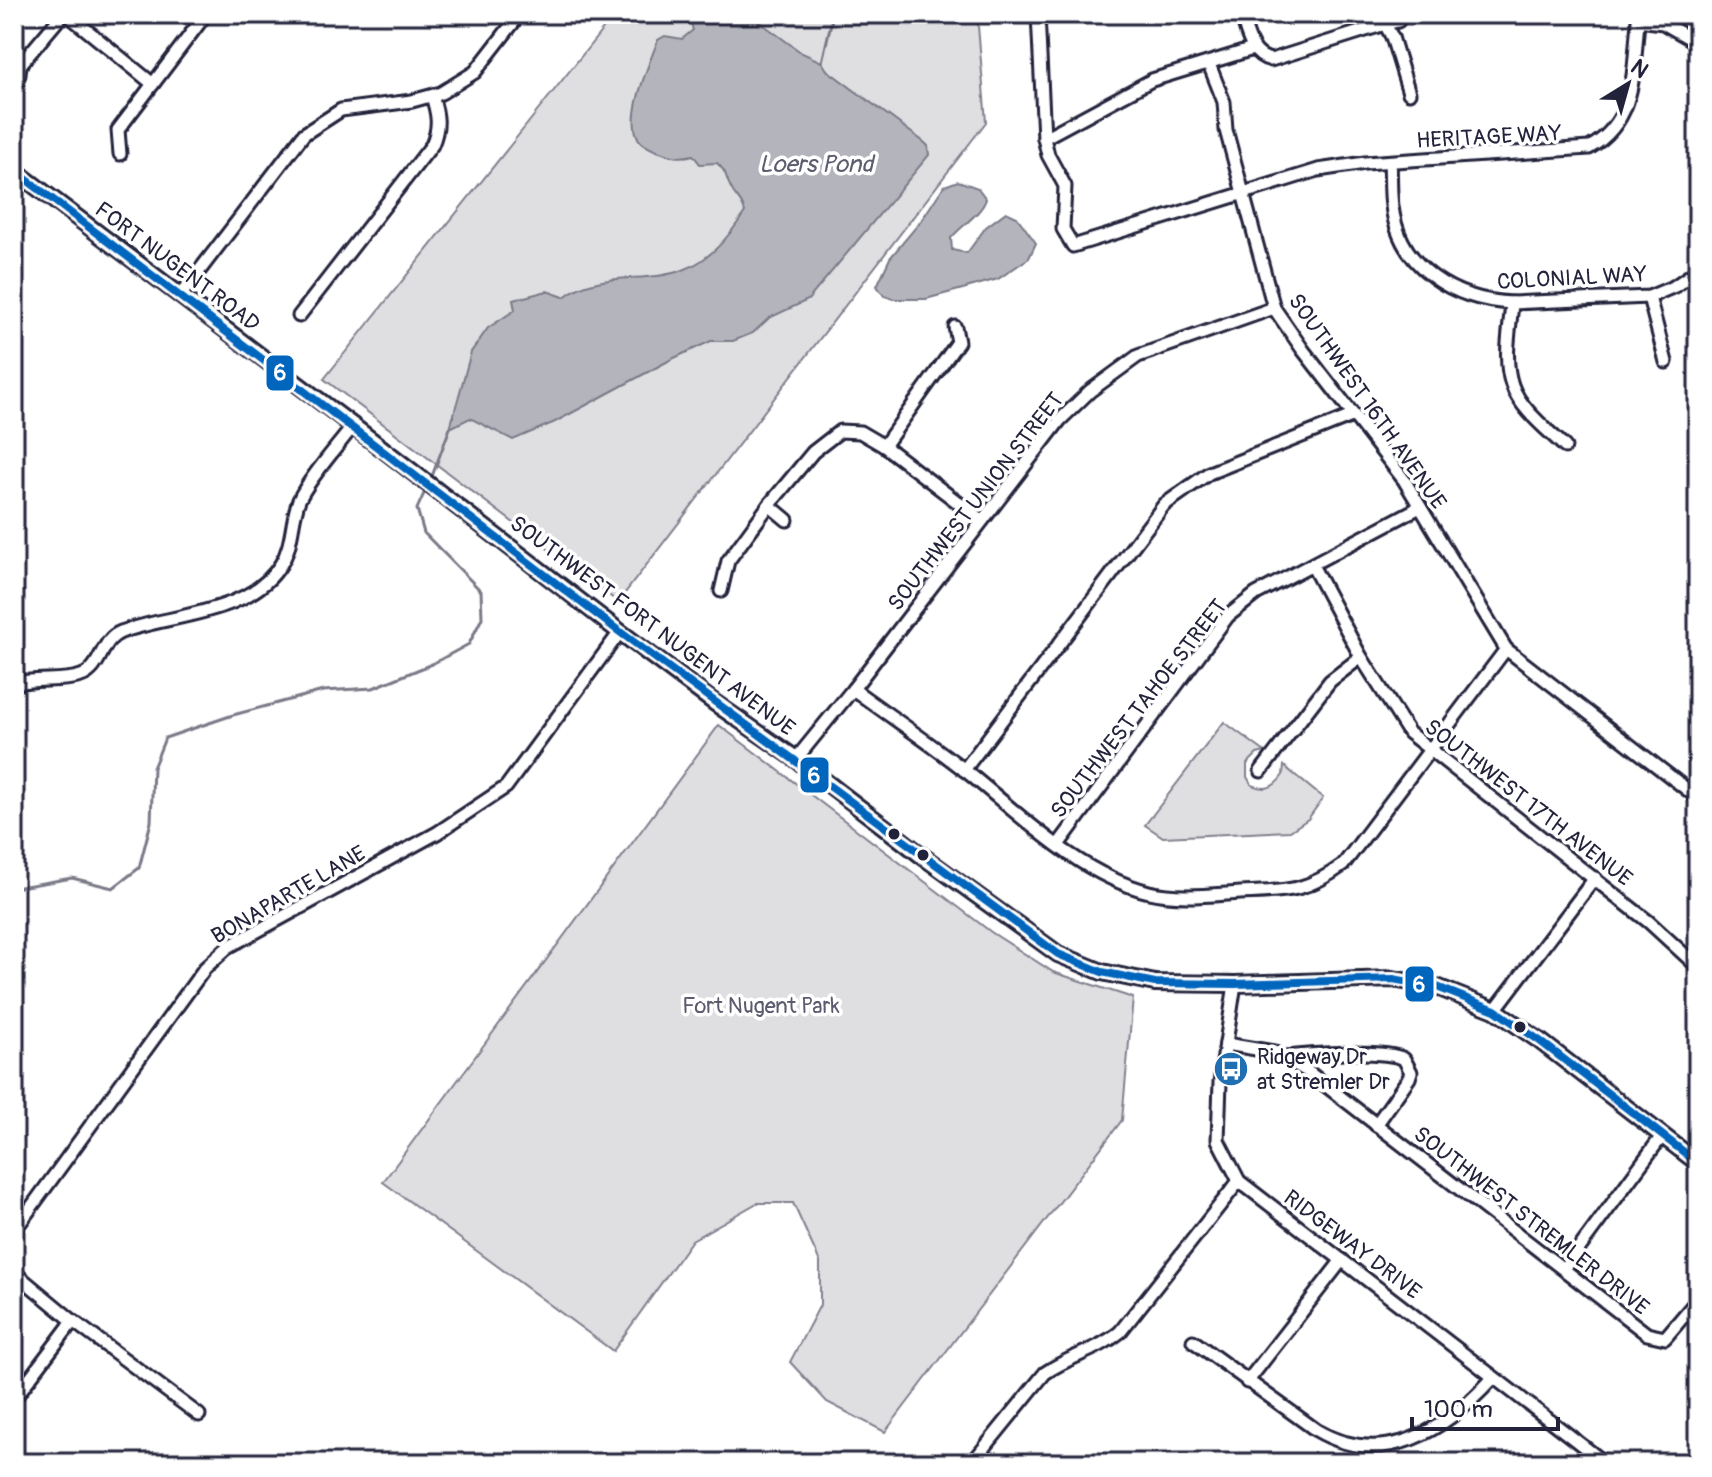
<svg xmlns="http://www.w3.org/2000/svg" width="1712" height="1477" viewBox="0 0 1712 1477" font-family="Pangolin,sans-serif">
  <rect width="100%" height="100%" fill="#fff"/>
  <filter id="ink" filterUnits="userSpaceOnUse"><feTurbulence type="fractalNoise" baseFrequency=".0125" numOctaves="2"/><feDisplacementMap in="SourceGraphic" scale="16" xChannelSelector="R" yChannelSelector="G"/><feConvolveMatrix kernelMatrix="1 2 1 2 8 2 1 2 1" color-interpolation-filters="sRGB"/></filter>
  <g filter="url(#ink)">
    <g fill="#dfdfe2" stroke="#80808e" stroke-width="2">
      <path d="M615,14h362l9,108 -368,480 -294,-223z"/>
      <path d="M1224,722l41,30 -8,2 -10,10v13l5,8c14,6 22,3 31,-10l1,-9 39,32 -15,21 -18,12 -127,6 -18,-12z"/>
      <path d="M719,725l272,207 62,40 80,26 -11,122 -237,312 -58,-30 -37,-40 30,-57v-43l-27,-59h-36l-65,37 -79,111 -230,-169z"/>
    </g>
    <g fill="#b4b4bc" stroke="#7a7a88" stroke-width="2">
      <path d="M688,14h61l53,39 20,9 5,8 97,72 4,4 1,9 -121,145 -39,18 -16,15 -20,8h-22l-39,18 -117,63 -42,18 -43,-22 -20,10 21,-76 17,-24 27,-18 -2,-10 34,-9 17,6c34,-27 81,-13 119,-27 28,-10 47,-35 62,-58 -4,-14 -10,-14 -14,-24 -7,-13 -2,-13 -14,-25l-17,1 -7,-9c-14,4 -22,1 -36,-4 -5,-2 -12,-5 -16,-9 -19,-19 9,-80 17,-102l7,-4 17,3 11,-9z"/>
      <path d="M958,181l20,7 8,11c-4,14 -25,27 -35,39l1,12 15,3 19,-26 20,-15 11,5 19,26 -7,15 -31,21 -39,11 -33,9h-32l-10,-3 -7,-10 13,-28 31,-37 23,-35z"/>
    </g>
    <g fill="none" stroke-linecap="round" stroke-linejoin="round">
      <g stroke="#7a7a88" stroke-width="3">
        <path d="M822,62l11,-48"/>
        <path d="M431,479l19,-51"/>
        <path d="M14,888l58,-10 41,10 26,-20 12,-46 2,-54 12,-30 68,-23 90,-24 50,-3 59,-24 37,-20 13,-26 -1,-27 -57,-58 -7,-24 9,-20"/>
      </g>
      <g stroke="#22223b" stroke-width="17">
        <g id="minor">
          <path d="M67,14l86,70"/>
          <path d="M1038,14l6,124"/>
          <path d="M1241,14c6,18 9,42 30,46l114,-36 7,13 17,56"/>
          <path d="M1638,20l25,3 35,20"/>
          <path d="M1385,24l13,-3 5,-7"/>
          <path d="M1253,49l-101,31 -108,58 4,17 17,31 -2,43 10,17 245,-76 47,-7 224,-15c51,-29 43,-83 50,-134"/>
          <path d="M1209,64l15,38 2,28 48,178 29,42 101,130 102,169 192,149"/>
          <path d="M14,68l6,-3 43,-51"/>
          <path d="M14,83l5,-8 1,-10"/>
          <path d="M120,154l-2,-24 88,-116"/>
          <path d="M1390,162c1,14 0,30 2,44 7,62 62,94 120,97l137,-6 26,-11 23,-16"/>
          <path d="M180,296l124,-162 37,-24 71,-9 29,-8 34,-21 45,-58"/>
          <path d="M1649,297l17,65"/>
          <path d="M1512,303c-2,26 -9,56 0,82 8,24 36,45 53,62"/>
          <path d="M299,316l133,-171c8,-19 6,-30 0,-49"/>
          <path d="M884,446l74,-104 -3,-15"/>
          <path d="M769,505l18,15"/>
          <path d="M1312,565l49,92 48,76 240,189 49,45"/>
          <path d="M721,591l7,-30 41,-56 44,-53 27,-21 20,1 24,14 97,74"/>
          <path d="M14,684c21,-7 46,-1 67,-8 21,-7 19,-36 40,-44 50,-18 129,-17 160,-68 12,-19 10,-43 18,-64 10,-22 39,-54 54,-74"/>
          <path d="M853,689c38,28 77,54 114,83 55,44 111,102 182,120 29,7 61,3 91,1 45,-2 65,0 103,-28l163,-216"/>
          <path d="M796,759l57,-70 207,-269 30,-29 48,-35 136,-48"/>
          <path d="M964,770l200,-265 45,-32 143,-57"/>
          <path d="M1261,771l69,-90 31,-24"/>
          <path d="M1058,845l170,-229 28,-22 164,-87"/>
          <path d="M1235,984l-15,98 -2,58 21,41 366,282"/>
          <path d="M1495,1010l100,-132"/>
          <path d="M1226,1044l48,8 33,19 340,263 18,4 33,-39"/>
          <path d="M1286,1057c24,-3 99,-8 118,2l7,13 -2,6 -33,47"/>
          <path d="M14,1231l191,-263 23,-21 209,-114 69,-46 114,-155"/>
          <path d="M1564,1269l98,-133"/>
          <path d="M14,1272l59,49 126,94"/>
          <path d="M1193,1341l123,89c68,40 130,0 177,-52"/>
          <path d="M1247,1382l95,-122"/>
          <path d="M14,1399l59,-78"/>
          <path d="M972,1463l73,-90c24,-17 52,-22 75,-41l119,-151"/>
        </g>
      </g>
      <g stroke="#22223b" stroke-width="20">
        <path id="tertiary" d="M14,170l339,256 267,206 95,71 81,56 125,96 137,99 44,18 53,11 80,1 158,-5 44,8 58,23 45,31 158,122"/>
      </g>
      <use href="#minor" stroke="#fff" stroke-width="11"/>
      <use href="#tertiary" stroke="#fff" stroke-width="14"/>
      <g stroke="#fff" stroke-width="14">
        <path id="bus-1" d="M14,170l606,462 438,322 44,18 53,11 80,1 158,-5 44,8 58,23 45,31 158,122"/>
      </g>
      <use href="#bus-1" stroke="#0065bd" stroke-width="8"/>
    </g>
  </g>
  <defs>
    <g id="bus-disc" transform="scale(1.8)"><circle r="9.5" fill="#1f6fb2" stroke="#fff"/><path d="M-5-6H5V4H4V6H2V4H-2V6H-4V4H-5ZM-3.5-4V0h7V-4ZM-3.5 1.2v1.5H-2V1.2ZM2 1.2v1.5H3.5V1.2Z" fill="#fff"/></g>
  </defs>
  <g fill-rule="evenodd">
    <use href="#bus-disc" x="1231" y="1069"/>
  </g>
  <g fill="#22223b" stroke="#fff" stroke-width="3">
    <circle cx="894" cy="834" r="7"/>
    <circle cx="923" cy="855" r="7"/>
    <circle cx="1520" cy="1027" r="7"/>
  </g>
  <g text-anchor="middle" stroke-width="7" stroke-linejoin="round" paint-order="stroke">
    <g font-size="22" fill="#22223b" stroke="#fff">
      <text transform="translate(1489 136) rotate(-3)" y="8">HERITAGE WAY</text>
      <text transform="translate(178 266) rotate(37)" y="8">FORT NUGENT ROAD</text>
      <text transform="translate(1572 277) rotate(-3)" y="8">COLONIAL WAY</text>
      <text transform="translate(1368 401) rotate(55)" y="8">SOUTHWEST 16TH AVENUE</text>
      <text transform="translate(975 501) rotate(-52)" y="8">SOUTHWEST UNION STREET</text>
      <text transform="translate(653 625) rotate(37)" y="8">SOUTHWEST FORT NUGENT AVENUE</text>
      <text transform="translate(1138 708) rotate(-52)" y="8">SOUTHWEST TAHOE STREET</text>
      <text transform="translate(1529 802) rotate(38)" y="8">SOUTHWEST 17TH AVENUE</text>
      <text transform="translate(288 894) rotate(-30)" y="8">BONAPARTE LANE</text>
      <text transform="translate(1532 1220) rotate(38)" y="8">SOUTHWEST STREMLER DRIVE</text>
      <text transform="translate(1353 1244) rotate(37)" y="8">RIDGEWAY DRIVE</text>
    </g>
    <g font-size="22" fill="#5b5b6d" stroke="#fff">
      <text x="761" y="1013">Fort Nugent Park</text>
    </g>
    <g font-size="22" fill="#22223b" stroke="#fff" text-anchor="start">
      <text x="1257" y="1064">Ridgeway Dr<tspan x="1257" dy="25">at Stremler Dr</tspan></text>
    </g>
    <g font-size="24" font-style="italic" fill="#5c5c6f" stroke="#fff">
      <text x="816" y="172">Loers Pond</text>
    </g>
  </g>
  <g stroke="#fff" stroke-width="3">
    <rect x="265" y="354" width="30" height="38" rx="8" fill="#0065bd"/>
    <rect x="799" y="756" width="31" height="38" rx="8" fill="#0065bd"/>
    <rect x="1404" y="965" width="31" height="38" rx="8" fill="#0065bd"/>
  </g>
  <g font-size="22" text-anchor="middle" font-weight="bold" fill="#fff">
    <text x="280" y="380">6</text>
    <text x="814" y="783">6</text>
    <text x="1419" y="992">6</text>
  </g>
  <rect width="1712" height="1477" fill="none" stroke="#fff" stroke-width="48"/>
  <rect x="24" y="24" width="1664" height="1429" fill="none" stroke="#22223b" stroke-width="3" filter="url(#ink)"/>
  <g transform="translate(1628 84) rotate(37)" stroke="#ffffff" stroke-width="6" paint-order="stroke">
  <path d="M0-6L14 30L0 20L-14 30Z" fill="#22223b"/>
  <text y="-12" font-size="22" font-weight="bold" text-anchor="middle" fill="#22223b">N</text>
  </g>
  <path d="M1412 1417v12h146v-12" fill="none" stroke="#22223b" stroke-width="4"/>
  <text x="1424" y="1417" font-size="24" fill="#22223b" stroke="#ffffff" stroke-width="6" paint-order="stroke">100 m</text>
</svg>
